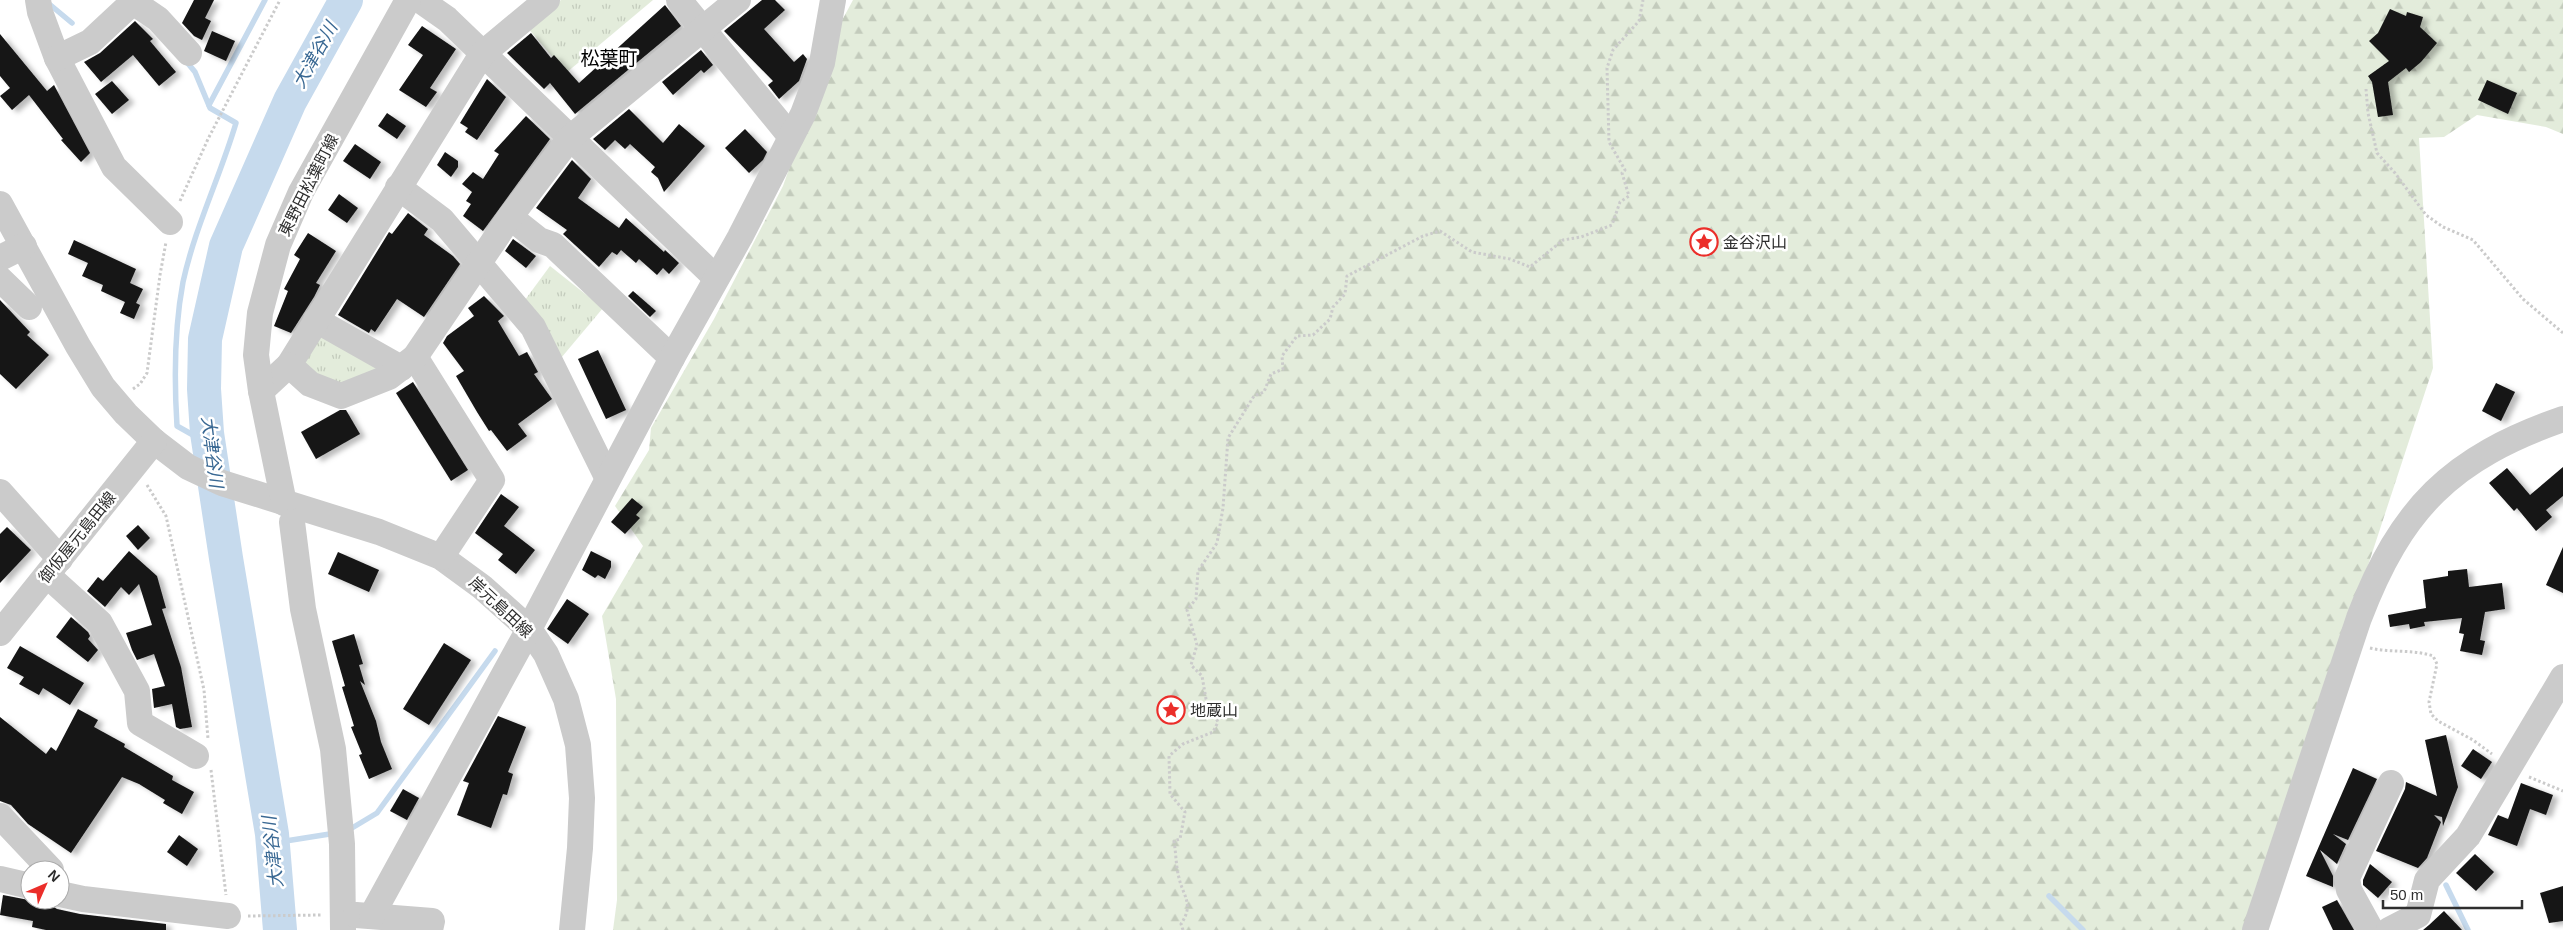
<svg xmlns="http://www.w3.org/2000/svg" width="2563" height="930" viewBox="0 0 2563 930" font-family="Arial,'Noto Sans JP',sans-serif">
  <defs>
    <pattern id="forest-firs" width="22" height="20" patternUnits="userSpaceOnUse" patternTransform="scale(1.25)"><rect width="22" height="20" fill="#e3ecdb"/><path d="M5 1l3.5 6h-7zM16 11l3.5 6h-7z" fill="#c3cbbc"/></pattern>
    <pattern id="park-tufts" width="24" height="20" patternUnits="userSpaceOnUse" patternTransform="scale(1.25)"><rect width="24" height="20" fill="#e3ecdb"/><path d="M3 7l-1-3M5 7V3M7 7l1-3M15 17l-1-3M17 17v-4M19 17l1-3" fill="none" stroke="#c3cbbc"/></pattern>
    <filter id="shadow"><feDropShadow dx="5.5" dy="3" stdDeviation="2.5" flood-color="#0004"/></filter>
  </defs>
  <rect width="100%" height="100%" fill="#fff"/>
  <path fill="url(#forest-firs)" d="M853,0h1710v134l-17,-7 -69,-12 -33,22 -25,1 14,230 -185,562h-1635l4,-30 -1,-201 -14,-83 41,-70 -28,-40 34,-56 2,-22 63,-109 69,-133 57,-162z"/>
  <g fill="url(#park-tufts)">
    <path d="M561,0h92l-87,73 -39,-46z"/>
    <path d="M550,266l53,42 -47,56 -34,-60z"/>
    <path d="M318,330l62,33 -4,8 -36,17 -39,-19z"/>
  </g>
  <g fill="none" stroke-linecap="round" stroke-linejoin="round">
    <g stroke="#c6daed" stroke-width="5.5">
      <path d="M48,3l24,20"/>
      <path d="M186,61l9,11 15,36 26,15c-16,54 -41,104 -53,159 -9,48 -9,96 -6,144l32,18"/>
      <path d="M209,105l56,-105"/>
      <path d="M347,831l30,-18 118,-162"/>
      <path d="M273,843l63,-10"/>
      <path d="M2446,885l22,45"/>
      <path d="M2049,896l34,34"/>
    </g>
    <path stroke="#c6daed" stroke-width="34" d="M280,930l-8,-96 -46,-276 -19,-125 -3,-44 1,-50 21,-93 64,-145 56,-101"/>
  </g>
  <g fill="#151515" filter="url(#shadow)">
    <path d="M194,0h20l-9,18 6,3 -9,19 -8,-4 -12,-13z"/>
    <path d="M762,0h13l10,10 -21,19 30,33 9,-8 4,5 -8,22 -20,18 -11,-14 5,-4 -49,-50z"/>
    <path d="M665,5l16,21 -106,88 -25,-31 -6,6 -37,-36 24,-20 20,25 3,-3 25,28z"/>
    <path d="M2390,9l16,7 1,-4 16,5 -3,10 17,16 -16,19 -12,10 -3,-4 -18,14 5,33 -15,2 -6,-35 -4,-6 21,-15 -20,-20 9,-8z"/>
    <path d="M135,21l18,18 -3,2 26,31 -17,14 -26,-31 -32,27 -17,-20 16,-9z"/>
    <path d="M422,26l34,23 -26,39 7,4 -11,15 -27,-17 24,-35 -15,-10z"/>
    <path d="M212,31l23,10 -9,20 -22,-10z"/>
    <path d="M0,34l47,57 7,-6 36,68 -9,9 -20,-22 2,-1 -34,-44 -17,15 -12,-14 10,-8 -10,-12z"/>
    <path d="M701,50l12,15 -9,8 -3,-3 -28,25 -11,-13z"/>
    <path d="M487,79l19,18 -29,43 -12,-8 3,-4 -8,-5z"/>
    <path d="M2487,80l30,13 -9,21 -30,-14z"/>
    <path d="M112,81l17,19 -17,14 -17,-20z"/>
    <path d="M629,109l34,34 16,-19 26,22 -41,46 -6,-14 -7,-6 4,-5 -25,-23 -5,5 -10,-9 -10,10 -12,-11z"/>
    <path d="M387,113l19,13 -9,13 -19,-13z"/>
    <path d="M526,116l24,23 -67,92 -20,-15 8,-12 -5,-3 6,-9 -10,-8 11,-12 10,7 16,-25 -5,-3z"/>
    <path d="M745,129l22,23 -4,8 -14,13 -24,-25z"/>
    <path d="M355,144l26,18 -11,17 -27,-18z"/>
    <path d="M445,152l13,9v6l-7,10 -14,-12z"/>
    <path d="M572,160l19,19 -13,19 41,30 7,-10 38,34 1,-2 14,13 -10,11 -6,-6 -6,7 -18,-16 -3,4 -15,-13 -4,5 -5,-3 -13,15 -36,-33 4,-4 -31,-22z"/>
    <path d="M339,194l19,14 -11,15 -19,-13z"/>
    <path d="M408,213l20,16 -4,6 29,21 7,8 -36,53 -27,-18 -22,33 -4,-3 -2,4 -31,-18 51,-83 3,2z"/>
    <path d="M308,233l28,18 -20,32 4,2 -6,12 -23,36 -17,-7 14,-35 -4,-2 16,-30 -6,-4z"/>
    <path d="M513,239l23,17 -10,12 -21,-17z"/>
    <path d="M74,240l62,29 -6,14 13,6 -7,14 4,2 -6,14 -14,-6 5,-11 -24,-11 2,-6 -21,-9 6,-13 -20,-9z"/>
    <path d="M633,291l23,20 -6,6 -22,-21z"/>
    <path d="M484,296l20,20 -6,5 21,35 8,-4 11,20 -4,2 18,25 -34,25 9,12 -20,15 -16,-21 -2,1 -12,-19 -21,-36 8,-5 -21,-28 4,-7 27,-20 -6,-8z"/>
    <path d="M0,300l30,32 -3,3 22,20 -33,34 -16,-15z"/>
    <path d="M598,350l28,60 -20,9 -28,-60z"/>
    <path d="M413,382l55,88 -17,11 -55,-88z"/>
    <path d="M2496,383l19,9 -14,29 -19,-10z"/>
    <path d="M340,410h6l14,24 -44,25 -15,-27z"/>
    <path d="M2563,467v29l-17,14 6,7 -16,14 -19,-23 -3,3 -25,-28 18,-15 23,27z"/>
    <path d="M501,494l18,13 -15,19 31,24 -19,24 -18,-14 5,-6 -28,-21z"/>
    <path d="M632,498l11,9 -7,8 4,3 -15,16 -14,-12z"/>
    <path d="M138,525l12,13 -12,12 -12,-14z"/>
    <path d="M7,527l24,23 -31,33v-49z"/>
    <path d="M2563,547v46l-17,-8z"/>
    <path d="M129,551l28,25 9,32 -4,1 19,58 11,60 -12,2 -4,-2 -4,-23 -18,4 -2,-19 13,-3 -11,-32 -17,6 -5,-10 -6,-17 26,-8 -13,-41 -10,11 -8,-8 -16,20 -18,-16 11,-14 5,4z"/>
    <path d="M591,551l20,10v6l-6,12 -7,-4 -3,3 -13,-8z"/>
    <path d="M338,552l41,18 -10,22 -41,-18z"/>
    <path d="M2467,569l2,18 33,-4 3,26 -20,3 -5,28 5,1 -3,14 -22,-4 4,-17 -5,-1 3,-15 -38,4 1,4 -15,3 -1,-5 -19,3 -2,-12 38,-7 -3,-28 25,-4v-5z"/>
    <path d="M567,599l22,15 -21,30 -21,-15z"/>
    <path d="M71,617l17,15 2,4 -2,3 10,11 -10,12 -32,-25z"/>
    <path d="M354,634l9,30 -4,1 6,20 -5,-4 16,40 5,21 11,27 -23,10 -10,-24 3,-1 -11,-27 3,-1 -12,-39 3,-1 -13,-45z"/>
    <path d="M444,643l27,17 -42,65 -26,-16z"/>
    <path d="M20,646l64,37 -14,22 -27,-17 -4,7 -20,-11 5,-7 -17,-9z"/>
    <path d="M78,709l20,11 -4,7 31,17 -1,3 49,29 -1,4 22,12 -12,22 -19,-11 2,-3 -26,-16 -17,-7 -51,76 -43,-29 -17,-19 -11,-4v-84l46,37 5,-7 5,4z"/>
    <path d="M498,716l28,11 -18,45 5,2 -6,21 -4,-1 -12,34 -34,-13 12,-32 -6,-2z"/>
    <path d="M2446,735l12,52 -15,39 -1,-9 -8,-2 7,7 -14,36 -9,10 -42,-17 29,-62 1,-7 31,14 -12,-56z"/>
    <path d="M2473,749l19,13 -11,17 -20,-13z"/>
    <path d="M2353,768l24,11 -29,61 -15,-6 13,10 -9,20 -17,-14 13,26v11l-27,-11z"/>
    <path d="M2521,783l32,12 -7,20 -16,-6 -13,37 -29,-11 10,-20 10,4z"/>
    <path d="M403,789l16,9 -12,22 -17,-9z"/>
    <path d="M179,835l19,14 -11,17 -20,-14z"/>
    <path d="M2475,854l19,18 -18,19 -20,-18z"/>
    <path d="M2370,864l22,18 -14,16 -15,-13v-5z"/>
    <path d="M2563,886v35l-14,2 -9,-30z"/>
    <path d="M3,895l46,9 8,5 23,5 86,10v6h-120l-14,-3 1,-6 -33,-6z"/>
    <path d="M2337,900l17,30h-21l-11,-23z"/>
    <path d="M2444,911l18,19h-39l6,-5z"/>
  </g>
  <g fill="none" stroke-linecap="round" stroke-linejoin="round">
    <g stroke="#cbcbcb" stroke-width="3" stroke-dasharray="2.5 2.5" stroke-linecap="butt">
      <path d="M2366,89l2,24 9,40 18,20 31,42 17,12 30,13 50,59 40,34"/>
      <path d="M180,201l28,-62 72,-139"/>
      <path d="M133,389l7,-5 7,-11 13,-98 6,-33"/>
      <path d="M147,485l19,31 38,174 4,49"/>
      <path d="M2370,648c21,5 43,1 63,8l4,8 -8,38 2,12 7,7 35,19 19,14"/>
      <path d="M211,770l15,125"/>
      <path d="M2529,777l34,14"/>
      <path d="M248,916l74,-1"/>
      <path d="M1183,930l-2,-6c13,-20 3,-26 -2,-46 -3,-11 -3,-25 -5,-37l6,-2 5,-27 -15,-18 -1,-38 14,-12 30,-12 5,-10 -12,-23 -4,-23 -11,-11 6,-20 -10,-35 9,-11 2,-28 19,-28 6,-35 5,-70 26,-42 10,-4 7,-18 12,-5 -1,-13 15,-20 16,-1 17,-16 3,-12 12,-13 2,-18 76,-40 17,-5 32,21 38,7 20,8 33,-27 18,-3 31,-12 8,-23 9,-6 -7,-23 3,-3 -16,-28 -2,-74 6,-18 26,-29 4,-21"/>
    </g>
    <g stroke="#cbcbcb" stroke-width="26">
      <path d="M38,0l2,12 17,46 57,109 56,55"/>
      <path d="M420,0l27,19 269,259"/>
      <path d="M679,0l112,137"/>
      <path d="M57,58l33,-16 43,-40 25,17 31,34"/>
      <path d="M398,187l44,33 91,107 74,150"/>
      <path d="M0,204l78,142 25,41 23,27 28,27 34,26 34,16 157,49 62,25 41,30 47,42 17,25 20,45 12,46 4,53 -2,50 -8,82"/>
      <path d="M510,217l29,23 14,5 119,113"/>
      <path d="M0,258l24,-12"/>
      <path d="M0,279l29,28"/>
      <path d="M316,320l85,48"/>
      <path d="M415,357l77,123 -51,77"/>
      <path d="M289,365l193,-311 65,-54"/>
      <path d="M261,391l28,-26 21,19 31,12 48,-19 26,-20 95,-140 60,-79 168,-138"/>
      <path d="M0,492l60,67"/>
      <path d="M284,503l-23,-112 -5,-36 4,-42 18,-68 23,-53 107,-192"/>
      <path d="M292,522l11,87 30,140 9,95 1,86"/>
      <path d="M47,575l53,48 37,68 3,32 56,33"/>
      <path d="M0,633l154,-192"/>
      <path d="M0,816l51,54"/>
      <path d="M0,879l30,7"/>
      <path d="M60,894l23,5 145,17"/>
      <path d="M356,915l76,6 -2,9"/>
      <path d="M372,915l157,-286 143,-271 68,-121 63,-123 19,-51 11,-63"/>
      <path d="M2255,930l104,-312c42,-110 92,-160 204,-199"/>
      <path d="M2371,930l-22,-40 -2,-12 44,-95"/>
      <path d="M2389,930l29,-15 9,-35 41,-44 95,-159"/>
    </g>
  </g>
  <defs>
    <g id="sight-ring" transform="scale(1.4375)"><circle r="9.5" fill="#fff" stroke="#eb2e2a" stroke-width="1.5"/><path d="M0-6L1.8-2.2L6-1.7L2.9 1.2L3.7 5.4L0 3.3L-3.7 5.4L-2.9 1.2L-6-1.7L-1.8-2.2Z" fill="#eb2e2a"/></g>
  </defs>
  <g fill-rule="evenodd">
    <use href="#sight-ring" x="1704" y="242"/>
    <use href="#sight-ring" x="1171" y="710"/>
  </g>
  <g text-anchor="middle" stroke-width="5" stroke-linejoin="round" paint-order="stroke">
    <g font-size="16" fill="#2e2e2e" stroke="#fff">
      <text transform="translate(308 185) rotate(-63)" y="6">東野田松葉町線</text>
      <text transform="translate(77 537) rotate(-51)" y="6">御仮屋元島田線</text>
      <text transform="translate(501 607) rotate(43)" y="6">岸元島田線</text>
    </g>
    <g font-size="16" fill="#2e2e2e" stroke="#fff" text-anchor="start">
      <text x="1723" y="248">金谷沢山</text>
      <text x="1190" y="716">地蔵山</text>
    </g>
    <g font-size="18" font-style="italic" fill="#396893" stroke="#fff">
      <text transform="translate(315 55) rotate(-61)" y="6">大津谷川</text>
      <text transform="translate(212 452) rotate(83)" y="6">大津谷川</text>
      <text transform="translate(273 852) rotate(-96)" y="6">大津谷川</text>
    </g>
    <g font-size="19" fill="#000" stroke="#fff">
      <text x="609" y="65">松葉町</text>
    </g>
  </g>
  <g transform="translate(45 885) rotate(45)"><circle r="24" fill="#ffffff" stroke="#ababab"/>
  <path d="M0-4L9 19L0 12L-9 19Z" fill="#eb2e2a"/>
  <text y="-8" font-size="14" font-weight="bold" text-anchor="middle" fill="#2e2e2e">N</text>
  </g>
  <path d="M2383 900v8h139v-8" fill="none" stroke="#2e2e2e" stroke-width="2.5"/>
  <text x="2390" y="900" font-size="15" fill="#2e2e2e" stroke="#ffffff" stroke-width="4" paint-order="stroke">50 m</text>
</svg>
